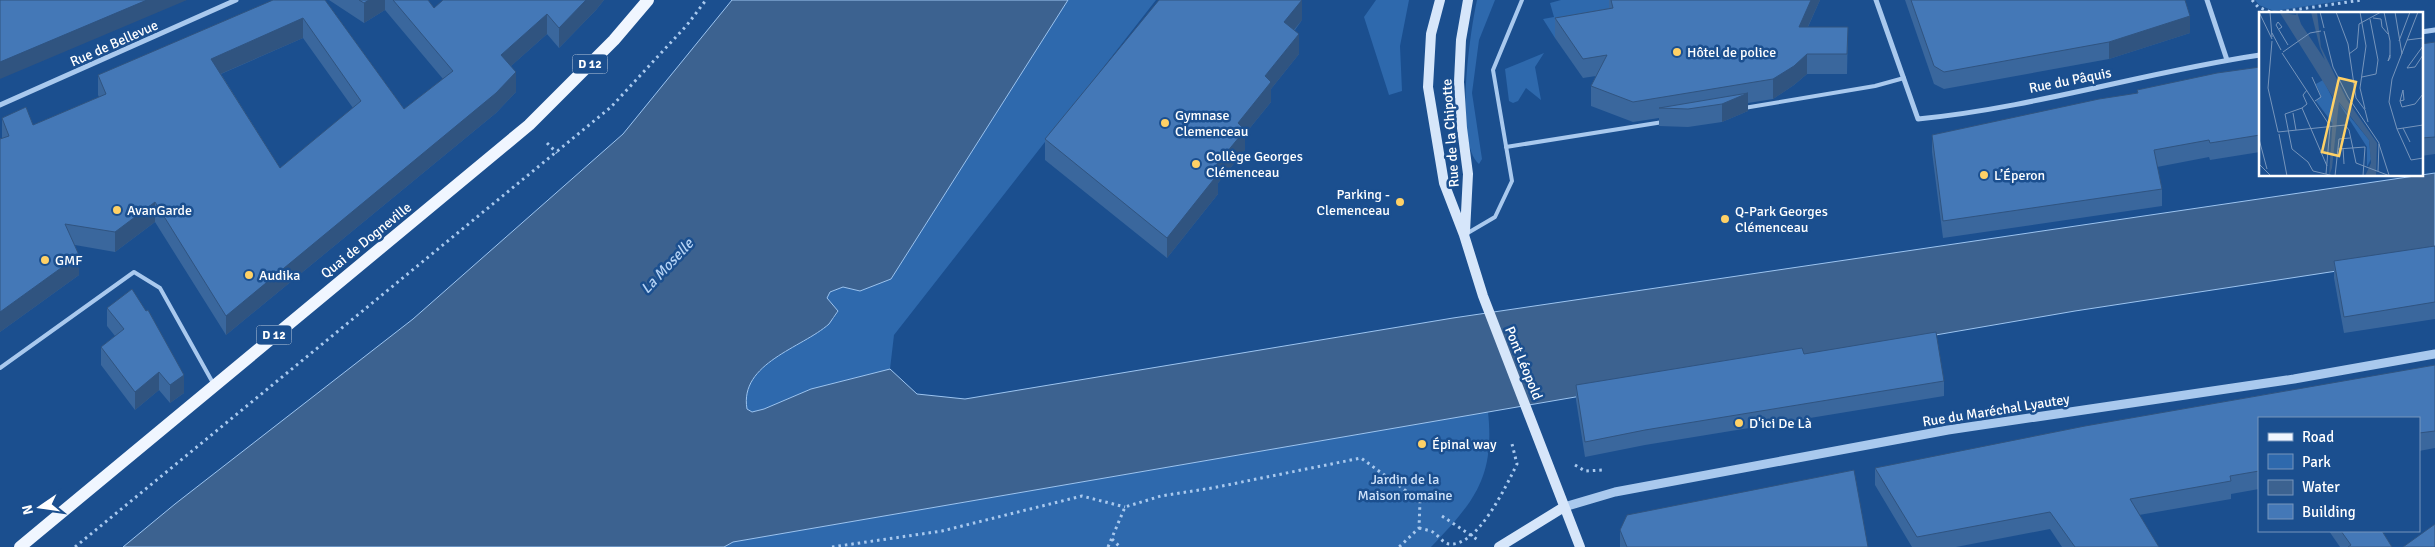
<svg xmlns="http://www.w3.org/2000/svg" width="2435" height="547" viewBox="0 0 2435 547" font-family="Signika,sans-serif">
  <rect width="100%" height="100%" fill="#1b4f8f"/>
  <g fill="#2e69ad">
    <path d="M1068,0h88l-262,335 -4,34 -79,20 -47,20 -12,3 -5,-3c-8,-46 55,-61 81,-85 4,-3 7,-8 10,-12l-11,-14 3,-6 13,-5 17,4 31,-12z"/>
    <path d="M1376,0h33l-9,46 2,45 -13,4 -25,-78z"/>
    <path d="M1477,0h18l-16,40 -7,53 10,66 -3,5c-25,-23 -9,-132 -2,-164z"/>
    <path d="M1561,0h83l-89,38 -12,-19 11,-2 -4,-14z"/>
    <path d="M2255,0h92l-73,11 -15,-6z"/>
    <path d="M1544,53l-9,14 6,33 -15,-12 -8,13 -5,2 -4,-2 -4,-32z"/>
    <path d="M1488,412c7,65 -14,90 -57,135h-707l9,-5z"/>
  </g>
  <path fill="#3c6290" stroke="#9cc4f0" d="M732,0h336l-177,279 -31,12 -17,-4 -13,5 -3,6 11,13c-3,4 -6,9 -9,13 -27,24 -90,39 -82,85l5,3 12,-3 47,-20 79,-20 27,25 48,5 488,-81 982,-145v83l-360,55 -1342,231 -9,5h-601l52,-43 238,-185 210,-185z"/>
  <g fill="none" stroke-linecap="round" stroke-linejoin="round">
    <g stroke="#a9c9ee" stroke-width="3" stroke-dasharray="2.5 4" stroke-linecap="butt">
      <path d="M2252,0l6,7 15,6 89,-13"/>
      <path d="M547,143l10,10"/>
      <path d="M1575,465l10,6 17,-1"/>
      <path d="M1442,516l36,24"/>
      <path d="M1419,528c4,1 8,2 12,3 7,3 11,12 18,13 29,3 57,-58 68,-80l-5,-20"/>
      <path d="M1112,539l8,8"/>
      <path d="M75,547l536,-440 76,-82 19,-25"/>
      <path d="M832,547l110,-16 140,-35 43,11"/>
      <path d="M1108,547l17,-40 36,-11 51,-8 149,-30 59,43 -1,27 -20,19"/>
    </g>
    <g stroke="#a9c9ee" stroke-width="4">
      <path d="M1744,108l131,-22 29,-8"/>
      <path d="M1506,147l157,-25"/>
      <path d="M1466,234l29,-17 17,-36 -19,-111 29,-70"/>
      <path d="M0,368l134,-96 26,16 53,95"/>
    </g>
    <g stroke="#a9c9ee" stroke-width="5">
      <path d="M1876,0l42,119c115,-11 227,-47 342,-64"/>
      <path d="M2207,0l20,60"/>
      <path d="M2421,32l14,-2"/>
      <path d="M0,105l236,-105"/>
    </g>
    <path stroke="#a9c9ee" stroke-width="9" d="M1564,507l51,-15 333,-62 346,-51 141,-25"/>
    <g stroke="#d6e6fa" stroke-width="10">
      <path d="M1440,0l-9,34 -3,53 16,96 20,52 19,61 97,251"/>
      <path d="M1465,232l3,-58 -6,-46 -3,-46 2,-42 7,-40"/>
      <path d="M1499,547l65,-40"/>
    </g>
    <path stroke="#f0f6ff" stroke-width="12" d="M20,547l509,-422 85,-85 34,-40"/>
  </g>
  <g fill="#3a679d" fill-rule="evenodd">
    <path d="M325,0l79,109 39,-30 -58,-69 -21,13 -35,-23h99l6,8 170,-8 -8,10 -37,38 -12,-14 -36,32 5,26 -20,21 -270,222 -71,-113 -40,30 -40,-7 4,30 -79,57v-193l2,-1v-20l31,7 66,-28 -1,-2v-20zM303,38l50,70 -73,60 -59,-94z"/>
    <path d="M1609,0h211l-12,27h40l-1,47h-40l-13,11 -21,14 -25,4v8l-26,11 -34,5 -29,-1v-8l-26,4 -42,-16v-20l5,-10 -13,2 -28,-40v-20l54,-10z"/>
    <path d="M1905,0h280l5,33 -81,26 -165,30 -10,-5z"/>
    <path d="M1302,20l-7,10 4,24 -28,35v13l-26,32v16l-27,33v11l-51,64 -122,-98v-21z"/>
    <path d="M2435,42v112l-14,2v-112z"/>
    <path d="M2260,67v85l-50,8 -1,-3 -52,10 5,22v17l-219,32 -11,-86v-17l205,-42v-3z"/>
    <path d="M2435,246v73l-91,14 -10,-55v-17z"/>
    <path d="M107,308l77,85 -14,10 -11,-13 -24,20 -34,-45v-18l14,-11 -8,-10z"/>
    <path d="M1804,354l140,27v15l-299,49 -60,12 -9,-57v-15z"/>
    <path d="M2435,365v83l-16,3v-33h-160v71l-28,5v5l-92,16 20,32h-97l-12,-18 -94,18h-44l-37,-62v-17z"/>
    <path d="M1620,530l248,17h-248z"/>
    <path d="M2329,531h53l10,16h-52z"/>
  </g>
  <g fill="#305480">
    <path d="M147,0h40l-187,79v-17z"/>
    <path d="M369,0h16v10l-21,13v-20z"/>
    <path d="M586,0h18l-8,10 -37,38v-20z"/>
    <path d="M1302,0v20l-18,22v-20z"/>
    <path d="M1811,0h9l-21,46v-19z"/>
    <path d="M547,14v20l-46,41v-20z"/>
    <path d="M2190,16v17l-81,26v-17z"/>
    <path d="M303,18v20l-92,40v-19z"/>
    <path d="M1299,34v20l-28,35v13l-26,32v16l-27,33v11l-51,64v-20l46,-69 25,-46 27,-47z"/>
    <path d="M1807,54v20l-13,11 -21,14v-20z"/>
    <path d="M516,72v20l-20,21 -270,222v-19z"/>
    <path d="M1748,93v18l-26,11v-18z"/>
    <path d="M155,202v20l-40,30v-20z"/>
    <path d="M79,255v20l-79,57v-20z"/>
    <path d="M159,372v18l-24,20v-18z"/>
    <path d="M184,375v18l-14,10v-18z"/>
  </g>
  <g fill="#4478b7" stroke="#305480" fill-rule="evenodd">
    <path d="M0,0h147l-147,62z"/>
    <path d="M273,0h52l79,109 49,-38 -60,-71h35l6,8 9,-8h143l-27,28 -12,-14 -46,41 15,17 -20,21 -270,223 -71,-114 -40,30 -50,-8 14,31 -79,57v-173l9,-3 -7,-18 24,-11 7,18 73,-31 -8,-19zM303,18l58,83 -81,67 -69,-109z"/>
    <path d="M359,0h10l-5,3z"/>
    <path d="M1159,0h143l-18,22 15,12 -34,42 6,6 -33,41 7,7 -32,39 5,5 -51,64 -122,-99z"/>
    <path d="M1611,0h200l-12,27h49l-1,27h-40l-13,12 -21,13 -140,23 -42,-16 16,-31 -24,4 -28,-41 58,-10z"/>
    <path d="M1911,0h274l5,16 -81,26 -165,30 -10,-6z"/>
    <path d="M2435,42v95l-14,1v-94z"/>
    <path d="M2260,67v68l-50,8 -1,-3 -55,10 8,39 -219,32 -11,-86 167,-36 39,-6 -1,-3 80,-17z"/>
    <path d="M1748,93l-26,11 -34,5 -29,-1z"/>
    <path d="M2435,246v56l-91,15 -10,-56z"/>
    <path d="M132,289l14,22 2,-1 36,65 -14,10 -11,-13 -24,20 -34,-45 23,-18 -17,-21z"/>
    <path d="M1936,332l8,49 -299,49 -60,12 -9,-57 226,-37 2,6z"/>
    <path d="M2435,365v66l-16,2v-15h-160v53l-29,5 1,5 -101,18 29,48h-84l-25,-35 -133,25 -42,-69 210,-42z"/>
    <path d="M1854,470l14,77h-241l-7,-17 7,-15z"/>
    <path d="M2435,524v23h-32z"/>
    <path d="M2341,531h41l10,16h-44l3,-2z"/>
  </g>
  <g fill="#ffd166" stroke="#1b4f8f" stroke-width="2">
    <circle cx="1677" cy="52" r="5"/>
    <circle cx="1165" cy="123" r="5"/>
    <circle cx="1196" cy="164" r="5"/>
    <circle cx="1984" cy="175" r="5"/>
    <circle cx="1400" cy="202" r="5"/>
    <circle cx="117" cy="210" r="5"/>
    <circle cx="1725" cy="219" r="5"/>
    <circle cx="45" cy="260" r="5"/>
    <circle cx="249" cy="275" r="5"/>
    <circle cx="1739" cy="423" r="5"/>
    <circle cx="1422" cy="444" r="5"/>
  </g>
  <g text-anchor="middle" stroke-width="5" stroke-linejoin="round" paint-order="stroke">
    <g fill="#1b4f8f" stroke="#bbcadd" stroke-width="1">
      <rect x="572.5" y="54.5" width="35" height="19" rx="4"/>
      <rect x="256.5" y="325.5" width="35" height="19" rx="4"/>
    </g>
    <g font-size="12" font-weight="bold" fill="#fff">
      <text x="590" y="68">D 12</text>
      <text x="274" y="339">D 12</text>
    </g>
    <g font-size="14" fill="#fff" stroke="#1b4f8f">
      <text transform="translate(114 43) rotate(-24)" y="5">Rue de Bellevue</text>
      <text transform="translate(2070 80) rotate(-11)" y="5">Rue du Pâquis</text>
      <text transform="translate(1450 133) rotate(-94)" y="5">Rue de la Chipotte</text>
      <text transform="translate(366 240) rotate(-39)" y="5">Quai de Dogneville</text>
      <text transform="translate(1524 363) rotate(68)" y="5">Pont Léopold</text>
      <text transform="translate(1996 410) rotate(-9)" y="5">Rue du Maréchal Lyautey</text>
    </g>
    <g font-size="14" fill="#fff" stroke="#1b4f8f" text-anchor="start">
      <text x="1687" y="57">Hôtel de police</text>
      <text x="1175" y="120">Gymnase<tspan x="1175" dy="16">Clemenceau</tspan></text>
      <text x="1206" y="161">Collège Georges<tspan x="1206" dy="16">Clémenceau</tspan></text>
      <text x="1994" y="180">L’Éperon</text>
      <text x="1390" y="199" text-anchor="end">Parking -<tspan x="1390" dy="16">Clemenceau</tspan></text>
      <text x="127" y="215">AvanGarde</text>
      <text x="1735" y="216">Q-Park Georges<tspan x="1735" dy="16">Clémenceau</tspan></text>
      <text x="55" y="265">GMF</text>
      <text x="259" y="280">Audika</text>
      <text x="1749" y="428">D'ici De Là</text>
      <text x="1432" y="449">Épinal way</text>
    </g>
    <g font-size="14" fill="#cfe3fa" stroke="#1b4f8f">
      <text x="1405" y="484">Jardin de la<tspan x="1405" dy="16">Maison romaine</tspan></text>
    </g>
    <g font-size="15" font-style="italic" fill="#b5d3f5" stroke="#1b4f8f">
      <text transform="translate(667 266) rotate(-47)" y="5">La Moselle</text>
    </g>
  </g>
  <g transform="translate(2259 12)">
    <rect width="164" height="164" fill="#1b4f8f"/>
    <path d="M64,68l11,21 -1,23 -17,-23 5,-5 -5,-12zM79,90l31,38 2,19 -4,8v-20z" fill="#2e69ad"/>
    <path d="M16,0l21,3 1,-3 4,12 24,36 -5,-12 -9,-36h6l4,35 26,53 30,43 -1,33h-11l6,-13 -2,-23 -30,-38 -7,66 -3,8 5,-77 -54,-86z" fill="#3c6290"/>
    <path fill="none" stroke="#7695bc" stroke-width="1" d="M0,0l13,27M11,0l2,25M61,0l4,16M77,0l12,32 8,54 9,12 3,12M101,0l6,34 -6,42 5,21M125,0l6,29v17l-2,3 2,-6M136,0l7,42M159,0l-26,67 -3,23 8,27 26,-4M114,6l8,1 1,8 6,7M20,17l3,-2 -4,-5 -2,3 12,20M65,19l9,36 15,30 31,46 -1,28M13,21l9,17M148,28l16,-2M13,29l-4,47 10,44M140,29l11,-29M164,34l-16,22 8,-1 8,-12M24,40l27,-19 11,-2M23,41l48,73M90,42l8,-6 2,-24 22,-12M53,65l9,20 -6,4M103,65l14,-3 2,-14 -8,-41M48,78l-4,5 4,9 -5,4 25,58M141,89l4,-1 -1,-10 -3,11 2,6 13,-3 8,-10M43,96l-17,6 7,35 16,13 5,9 21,5M34,101l3,17M144,116l7,14M138,117l14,31 12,-2M19,120l67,-7 4,5 7,33 34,13M20,122l8,42M0,127l8,30M120,132l10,31M84,136l1,16M79,137l27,-2 -2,29M0,152l12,12M67,162l4,-47M76,164l4,-37 11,-1"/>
    <path fill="#ffd166" fill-opacity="0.15" stroke="#ffd166" stroke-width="2.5" d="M80,66l17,4 -17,74 -17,-4z"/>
    <rect width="164" height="164" fill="none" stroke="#fff" stroke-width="2.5"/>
  </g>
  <rect x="2258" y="417" width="162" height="115" fill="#1b4f8f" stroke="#7695bc"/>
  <rect x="2268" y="433" width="25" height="8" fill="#f0f6ff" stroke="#7695bc"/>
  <text x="2302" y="442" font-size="15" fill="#ffffff">Road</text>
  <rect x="2268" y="454" width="25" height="15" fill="#2e69ad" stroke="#7695bc"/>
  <text x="2302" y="467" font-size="15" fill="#ffffff">Park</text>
  <rect x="2268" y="480" width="25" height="15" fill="#3c6290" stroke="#7695bc"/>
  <text x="2302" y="492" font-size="15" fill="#ffffff">Water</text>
  <rect x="2268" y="504" width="25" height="15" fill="#4478b7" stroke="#7695bc"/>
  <text x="2302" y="517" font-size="15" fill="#ffffff">Building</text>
  <g transform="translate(40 507) rotate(257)" stroke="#1b4f8f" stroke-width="4" paint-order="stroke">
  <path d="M0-4L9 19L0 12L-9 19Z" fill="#ffffff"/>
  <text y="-8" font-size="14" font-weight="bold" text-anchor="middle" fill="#ffffff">N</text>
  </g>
</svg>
